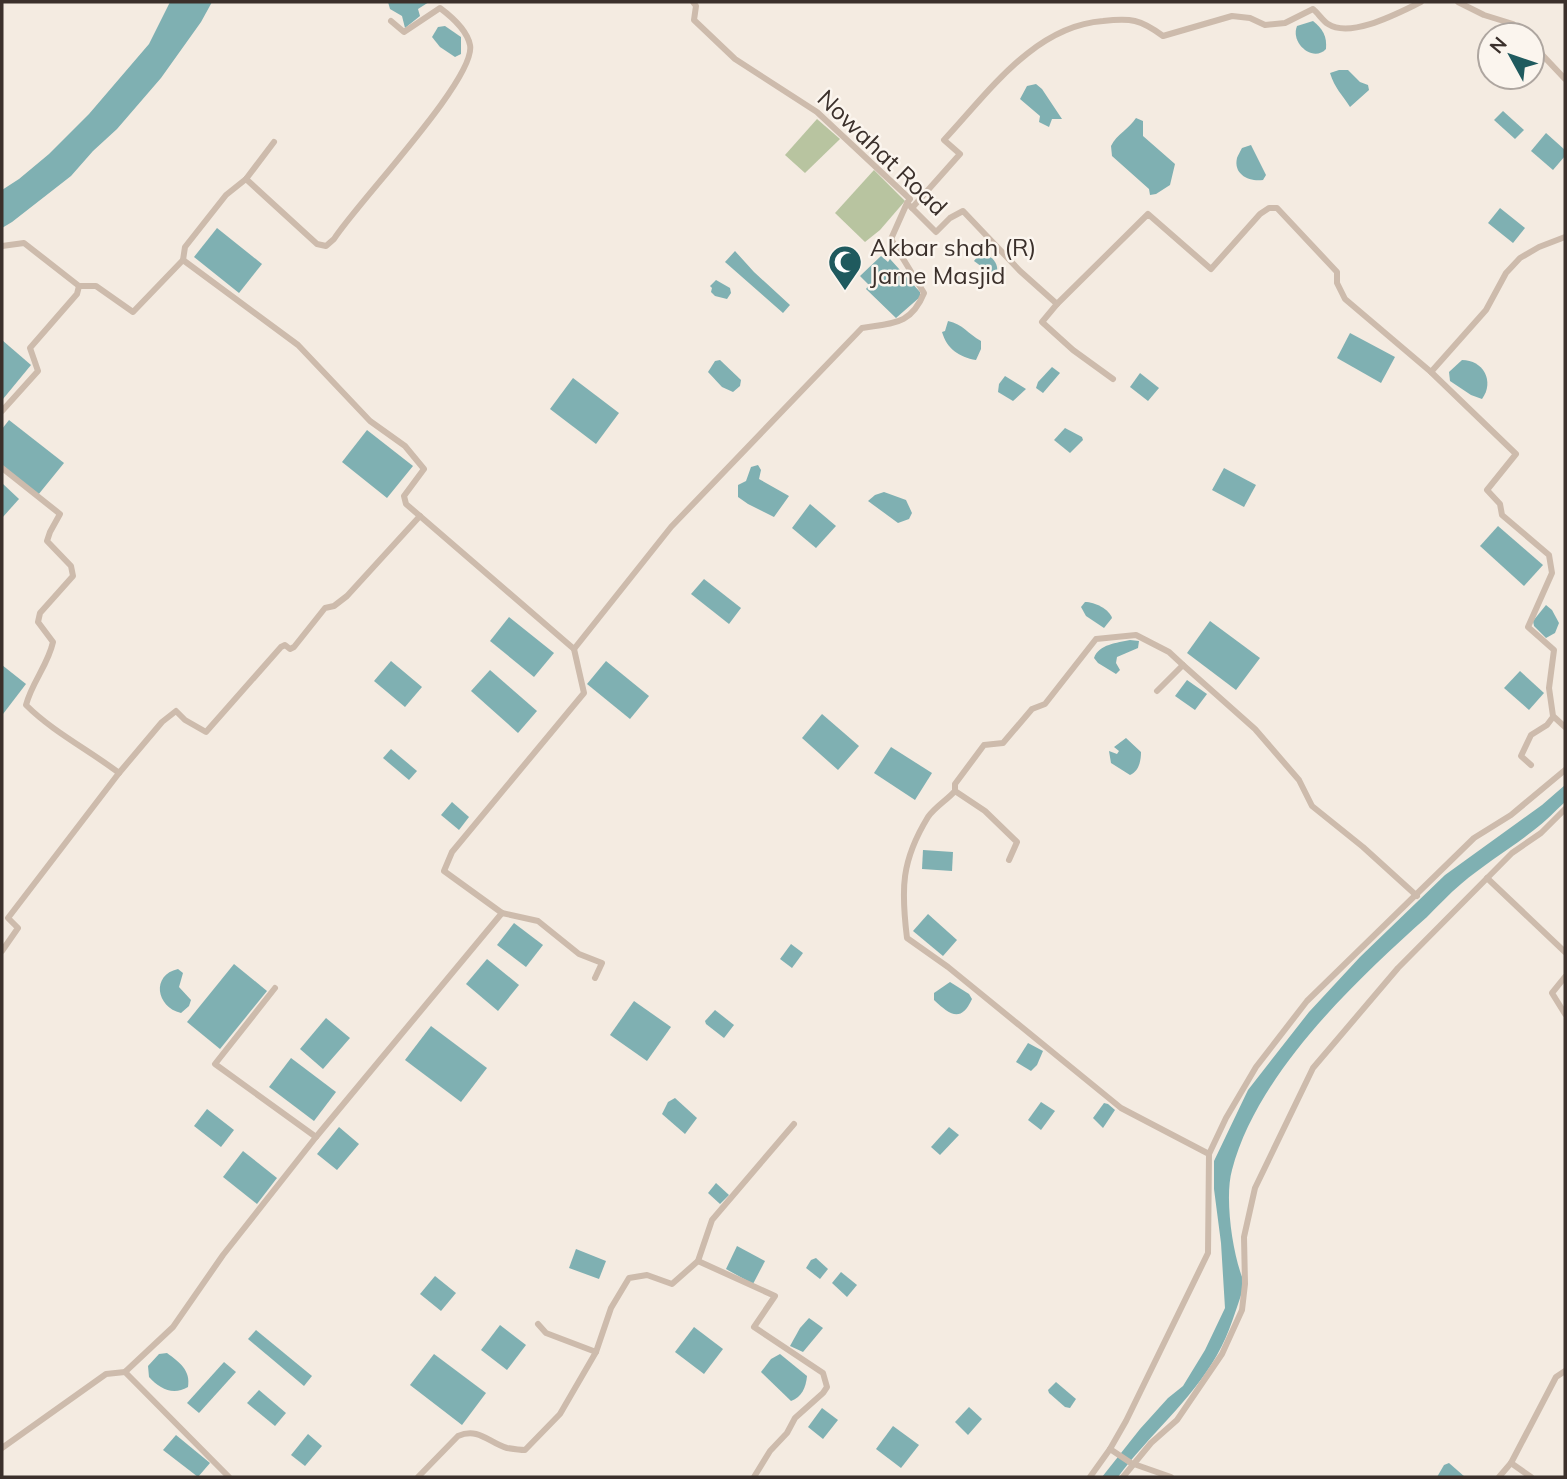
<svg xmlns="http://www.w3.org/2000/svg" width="1567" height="1479" viewBox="0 0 1567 1479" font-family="Mulish,sans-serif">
  <rect width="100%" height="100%" fill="#f4ebe1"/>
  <g fill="#b8c4a0">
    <path d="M817,119l23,20 -35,34 -20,-18z"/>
    <path d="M874,170l31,31 -25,29 -15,12 -30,-29z"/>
  </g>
  <g fill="#7fb0b2">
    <path d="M170,2h42l-11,20 -40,56 -44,51 -24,22 -22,25 -59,46 -10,6v-38l17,-11 30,-25 40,-40 60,-70z"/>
    <path d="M388,2h41l-11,7 2,7 -15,12 -3,-12 -12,-7z"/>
    <path d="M1313,21c10,8 14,15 13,28 -13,14 -36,-6 -29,-23z"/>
    <path d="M445,26l16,11v17l-6,3 -15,-10 -8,-10 6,-10z"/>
    <path d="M1339,70h9l12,12 8,3 1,5 -19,17c-8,-13 -15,-18 -20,-34z"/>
    <path d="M1036,84l6,5 20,30h-10l-3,8 -10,-5 1,-6 -20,-17 7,-13z"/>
    <path d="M1503,111l21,19 -9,9 -21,-19z"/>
    <path d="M1136,118l7,3v15l32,28 -5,21 -14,9 -6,1 -1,-6 -37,-33 -1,-10c6,-12 18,-17 25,-28z"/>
    <path d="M1546,133l19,17v6l-12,14 -22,-19z"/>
    <path d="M1251,145l15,30 -3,5c-13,2 -30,-5 -26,-22 1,-3 3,-6 5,-10z"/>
    <path d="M1500,208l25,20 -12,15 -25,-20z"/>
    <path d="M217,228l45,36 -23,29 -45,-36z"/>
    <path d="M735,251l19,21 36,33 -7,8 -58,-51z"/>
    <path d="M981,252c9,4 18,9 16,21l-8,-1 -15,-11z"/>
    <path d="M881,256l7,6 2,-3 30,33v5l-24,21 -30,-29 3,-4 -9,-9z"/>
    <path d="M716,280l14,8 1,5 -4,6 -12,-3 -4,-4 1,-4 -2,-2z"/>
    <path d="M948,321c15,3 20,13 33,20v8l-5,11c-17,-3 -29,-11 -34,-28l3,-1z"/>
    <path d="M1350,333l45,24 -14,26 -44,-25z"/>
    <path d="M2,340l29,25 -28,34 -1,-1z"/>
    <path d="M720,360l21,20 -1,6 -7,6 -11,-5 -14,-15 7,-11z"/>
    <path d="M1462,360c21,0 33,21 20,39l-11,-4 -21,-14 -1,-9z"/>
    <path d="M1052,367l8,6 -17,20 -7,-5 2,-6z"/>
    <path d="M1140,373l19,15 -11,13 -18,-14z"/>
    <path d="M1005,376l21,13 -13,12 -15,-9 1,-8z"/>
    <path d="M573,378l46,35 -23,31 -46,-35z"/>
    <path d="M9,420l55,43 -26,32 -36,-30v-36z"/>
    <path d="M1065,428l17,9 1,3 -13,13 -16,-13z"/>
    <path d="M367,430l46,36 -26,32 -45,-36z"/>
    <path d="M758,465l3,5 -2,9 30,17 -15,21 -26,-13 -10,-7v-12l8,-4 5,-14z"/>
    <path d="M1224,468l32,17 -12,22 -32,-17z"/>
    <path d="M2,483l17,16 -17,19z"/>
    <path d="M884,492l22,8 6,13 -3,6 -11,4 -30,-22 7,-6z"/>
    <path d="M810,504l26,22 -20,22 -24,-20z"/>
    <path d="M1498,526l45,39 -19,21 -44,-40z"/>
    <path d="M704,579l37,29 -12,16 -38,-30z"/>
    <path d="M1085,602c10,0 24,7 27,16l-8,10 -18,-12 -5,-9z"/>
    <path d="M1546,605l6,5 7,13 -4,10 -9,5 -12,-12 -1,-5z"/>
    <path d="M509,617l45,36 -20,24 -44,-36z"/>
    <path d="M1210,621l50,37 -24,32 -49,-37z"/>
    <path d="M1130,640l9,1 -1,7 -21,9 -1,6 4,7 -4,4 -18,-11 -4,-5c5,-14 23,-15 36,-18z"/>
    <path d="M391,661l31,26 -17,20 -31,-26z"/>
    <path d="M606,661l43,35 -19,23 -43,-35z"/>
    <path d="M2,665l24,19 -23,30 -1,-1z"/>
    <path d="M490,670l47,41 -19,22 -47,-42z"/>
    <path d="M1520,671l24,22 -15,17 -25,-22z"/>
    <path d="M1187,680l20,14 -12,16 -20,-14z"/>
    <path d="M822,714l37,32 -21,24 -36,-32z"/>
    <path d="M1126,738l15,14c0,9 -2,19 -11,23l-19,-12 -2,-12 8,3 2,-3 -5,-4z"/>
    <path d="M891,747l41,26 -17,27 -41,-27z"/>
    <path d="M391,749l26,22 -8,9 -26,-22z"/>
    <path d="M1565,785v17c-10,9 -20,20 -31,28 -24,19 -50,34 -73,54 -12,10 -23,22 -34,33 -73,65 -170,157 -195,253 -8,28 1,89 13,114 -9,24 -15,49 -28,71 -26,46 -68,80 -99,122h-16l38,-48 28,-31 15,-12 22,-36 20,-42 -4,-65 -7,-54v-28l34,-71 61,-78 51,-55 85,-82 97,-70z"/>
    <path d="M452,802l17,15 -10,13 -18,-15z"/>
    <path d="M923,850l30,2 -1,19 -30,-2z"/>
    <path d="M928,914l29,26 -14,16 -30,-25z"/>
    <path d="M514,923l29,22 -17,22 -29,-22z"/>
    <path d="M791,944l12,9 -11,15 -12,-9z"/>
    <path d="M487,959l32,26 -21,26 -32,-27z"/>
    <path d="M234,964l33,27 -47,58 -33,-27z"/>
    <path d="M178,969l5,4 -4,14 12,13 -2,6 -8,7c-25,-6 -30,-38 -3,-44z"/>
    <path d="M950,982l19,12 3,5c-11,24 -22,16 -38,1v-7z"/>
    <path d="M634,1001l37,26 -24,34 -37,-26z"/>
    <path d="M715,1010l19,15 -10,13 -18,-14 -1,-3z"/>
    <path d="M326,1018l24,20 -27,31 -23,-20z"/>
    <path d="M431,1026l56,42 -26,34 -56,-42z"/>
    <path d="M1028,1043l15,8 -6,14 -6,6 -15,-9z"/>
    <path d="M291,1058l45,34 -22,29 -45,-34z"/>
    <path d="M675,1098l22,20 -12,16 -23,-20 6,-12z"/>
    <path d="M1041,1102l14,9 -14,19 -13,-10z"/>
    <path d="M1104,1103l4,1 7,6 -12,18 -10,-10z"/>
    <path d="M207,1109l27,21 -13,17 -27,-21z"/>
    <path d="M339,1127l20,17 -22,26 -20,-16z"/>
    <path d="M949,1127l10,8 -19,20 -9,-8z"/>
    <path d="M243,1151l34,27 -20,26 -34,-27z"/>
    <path d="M716,1183l13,12 -9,9 -12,-11z"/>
    <path d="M737,1246l28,15 -12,23 -27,-15z"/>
    <path d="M576,1249l30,12 -7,18 -30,-11z"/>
    <path d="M816,1258l12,11 -8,10 -14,-11 5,-8z"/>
    <path d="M841,1272l16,13 -10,12 -15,-14z"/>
    <path d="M435,1276l21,17 -15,18 -21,-17z"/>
    <path d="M809,1318l14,10 -20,24 -13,-6 10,-18z"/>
    <path d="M500,1325l26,20 -19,25 -26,-20z"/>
    <path d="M694,1327l29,22 -19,25 -29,-22z"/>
    <path d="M256,1330l56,46 -8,10 -56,-47z"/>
    <path d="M167,1353c12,9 24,17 21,34 -15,9 -28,2 -39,-10l-1,-11 11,-12z"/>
    <path d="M434,1354l52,39 -24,32 -52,-40z"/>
    <path d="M780,1354l27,22c-1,11 -5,21 -16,25l-30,-29 10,-13z"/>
    <path d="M224,1362l12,10 -37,41 -12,-10z"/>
    <path d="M1056,1382l20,17 -6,9 -5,-1 -16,-14 -1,-3z"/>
    <path d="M259,1390l27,23 -11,13 -28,-23z"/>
    <path d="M969,1407l13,12 -14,16 -13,-13z"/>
    <path d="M822,1408l16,12 -15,19 -15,-12z"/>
    <path d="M893,1426l26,19 -18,23 -25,-19z"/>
    <path d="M308,1434l14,12 -17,20 -14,-11z"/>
    <path d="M176,1435l34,28 -12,14 -35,-27z"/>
    <path d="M1449,1463l16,14h-28l7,-12z"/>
  </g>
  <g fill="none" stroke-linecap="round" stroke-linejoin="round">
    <g stroke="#cdbbac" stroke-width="6">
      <path d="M693,2l3,4 -2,14 41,39 82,53 93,87 -3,4 29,29 14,-14 13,-7 57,60 37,33 -15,18 31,28 40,29"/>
      <path d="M1458,2l26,13 29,9 11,11"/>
      <path d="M1532,44l33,35"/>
      <path d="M246,179l71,65 9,2 8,-7c22,-35 143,-161 136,-194 -3,-15 -18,-28 -30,-37l-36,24 -13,-11"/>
      <path d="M912,208l48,-54 -16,-14c44,-47 90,-114 159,-119 28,-3 37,-2 60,15l69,-20 18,2 15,7 20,-2 28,-14c5,4 10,12 15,15 23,15 72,-12 93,-22"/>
      <path d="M2,246l22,-3 55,43h17l37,26 50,-52 115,85 72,76 35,25 19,23 -20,27 2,8 168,145 97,-122 191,-199c31,-5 49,-3 62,-35l-33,-54 16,-36"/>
      <path d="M183,260l2,-13 41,-52 20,-16 28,-37"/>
      <path d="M1057,304l91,-90 63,55 49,-55 9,-6h8l60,64v11l8,16 86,73 85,82 -29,36 13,14 2,11 47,40 3,18 -24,54 26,23 -5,38 4,28 12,11"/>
      <path d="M1431,372l55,-62 20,-37 14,-15 19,-11 26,-10"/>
      <path d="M2,411l36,-40 -8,-23 47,-54 2,-8"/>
      <path d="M2,468l58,46 -10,18 -3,9 24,25 2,10 -33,37 -2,9 15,20c-5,23 -21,40 -27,63 27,27 63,45 93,68l43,-51 14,-11 9,9 21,12 75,-85 4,-2 5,4 4,-2 31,-39 9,-2 13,-10 73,-80"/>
      <path d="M574,649l10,44 -132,159 -8,19 58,42 36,8 41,33 23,9 -7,15"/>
      <path d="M1183,665l72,64 44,51 13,26 51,41 54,49"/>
      <path d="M1157,691l26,-26 -14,-13 -33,-17 -40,4 -51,65 -13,5 -29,34 -19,2 -29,39v7c-8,9 -20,16 -27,26 -27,44 -27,72 -21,121l41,29 173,141 88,46"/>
      <path d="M1531,765l-10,-9 10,-21 16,-10 6,-8"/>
      <path d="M955,791l30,20 32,31 -8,18"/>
      <path d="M1487,878l78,74"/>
      <path d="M2,951l16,-23 -10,-10 111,-145"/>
      <path d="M1565,977l-13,16 13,21"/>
      <path d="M275,988l-60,76 101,73"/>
      <path d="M698,1261l77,35 -21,31 69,46 4,14 -4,6 -28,25 -8,15 -17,18 -16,26"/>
      <path d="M538,1324l8,9 50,19"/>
      <path d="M125,1372l104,105"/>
      <path d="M2,1448l104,-74 19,-2 48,-45 50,-72 93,-118 186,-224"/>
      <path d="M1110,1449l16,-28 82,-168 1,-99 17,-36 30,-51 51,-66 167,-163 37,-23 54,-45"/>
      <path d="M1511,1463l20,14"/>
      <path d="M418,1477l40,-41c21,-9 31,7 49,12 6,1 12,2 18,2l35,-36 36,-62 15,-44 18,-30 18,-3 25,9 26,-23 14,-41 82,-96"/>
      <path d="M1090,1477l20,-28 21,14 40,14"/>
      <path d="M1123,1477l28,-34 26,-23 45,-66 20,-44 3,-26 -1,-47 11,-49 58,-120 85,-100 114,-115 29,-20 24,-24"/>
      <path d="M1499,1477l12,-14 45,-86 9,-6"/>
    </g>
  </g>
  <defs>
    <g id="mosque-pin" transform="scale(1.75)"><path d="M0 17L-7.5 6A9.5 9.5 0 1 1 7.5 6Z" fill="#1f5a5e" stroke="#fbf5ee"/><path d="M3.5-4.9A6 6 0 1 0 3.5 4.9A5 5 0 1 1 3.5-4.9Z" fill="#fff"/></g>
  </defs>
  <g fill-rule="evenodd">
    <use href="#mosque-pin" x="845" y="262"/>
  </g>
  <g text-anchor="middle" stroke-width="5" stroke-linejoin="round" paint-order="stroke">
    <g font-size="24" fill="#3b302b" stroke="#fbf5ee">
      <text transform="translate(882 153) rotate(44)" y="8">Nowahat Road</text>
    </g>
    <g font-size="24" fill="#3b302b" stroke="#fbf5ee" text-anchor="start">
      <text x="870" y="256">Akbar shah (R)<tspan x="870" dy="28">Jame Masjid</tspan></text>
    </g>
  </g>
  <rect width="1567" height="1479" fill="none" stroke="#3b302b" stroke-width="7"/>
  <g transform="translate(1511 56) rotate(310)"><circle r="33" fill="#fbf5ee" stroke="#aea6a0" stroke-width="2"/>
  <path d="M0-5L12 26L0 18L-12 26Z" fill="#1f5a5e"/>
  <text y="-10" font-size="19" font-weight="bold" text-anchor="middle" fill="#3b302b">N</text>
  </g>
</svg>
